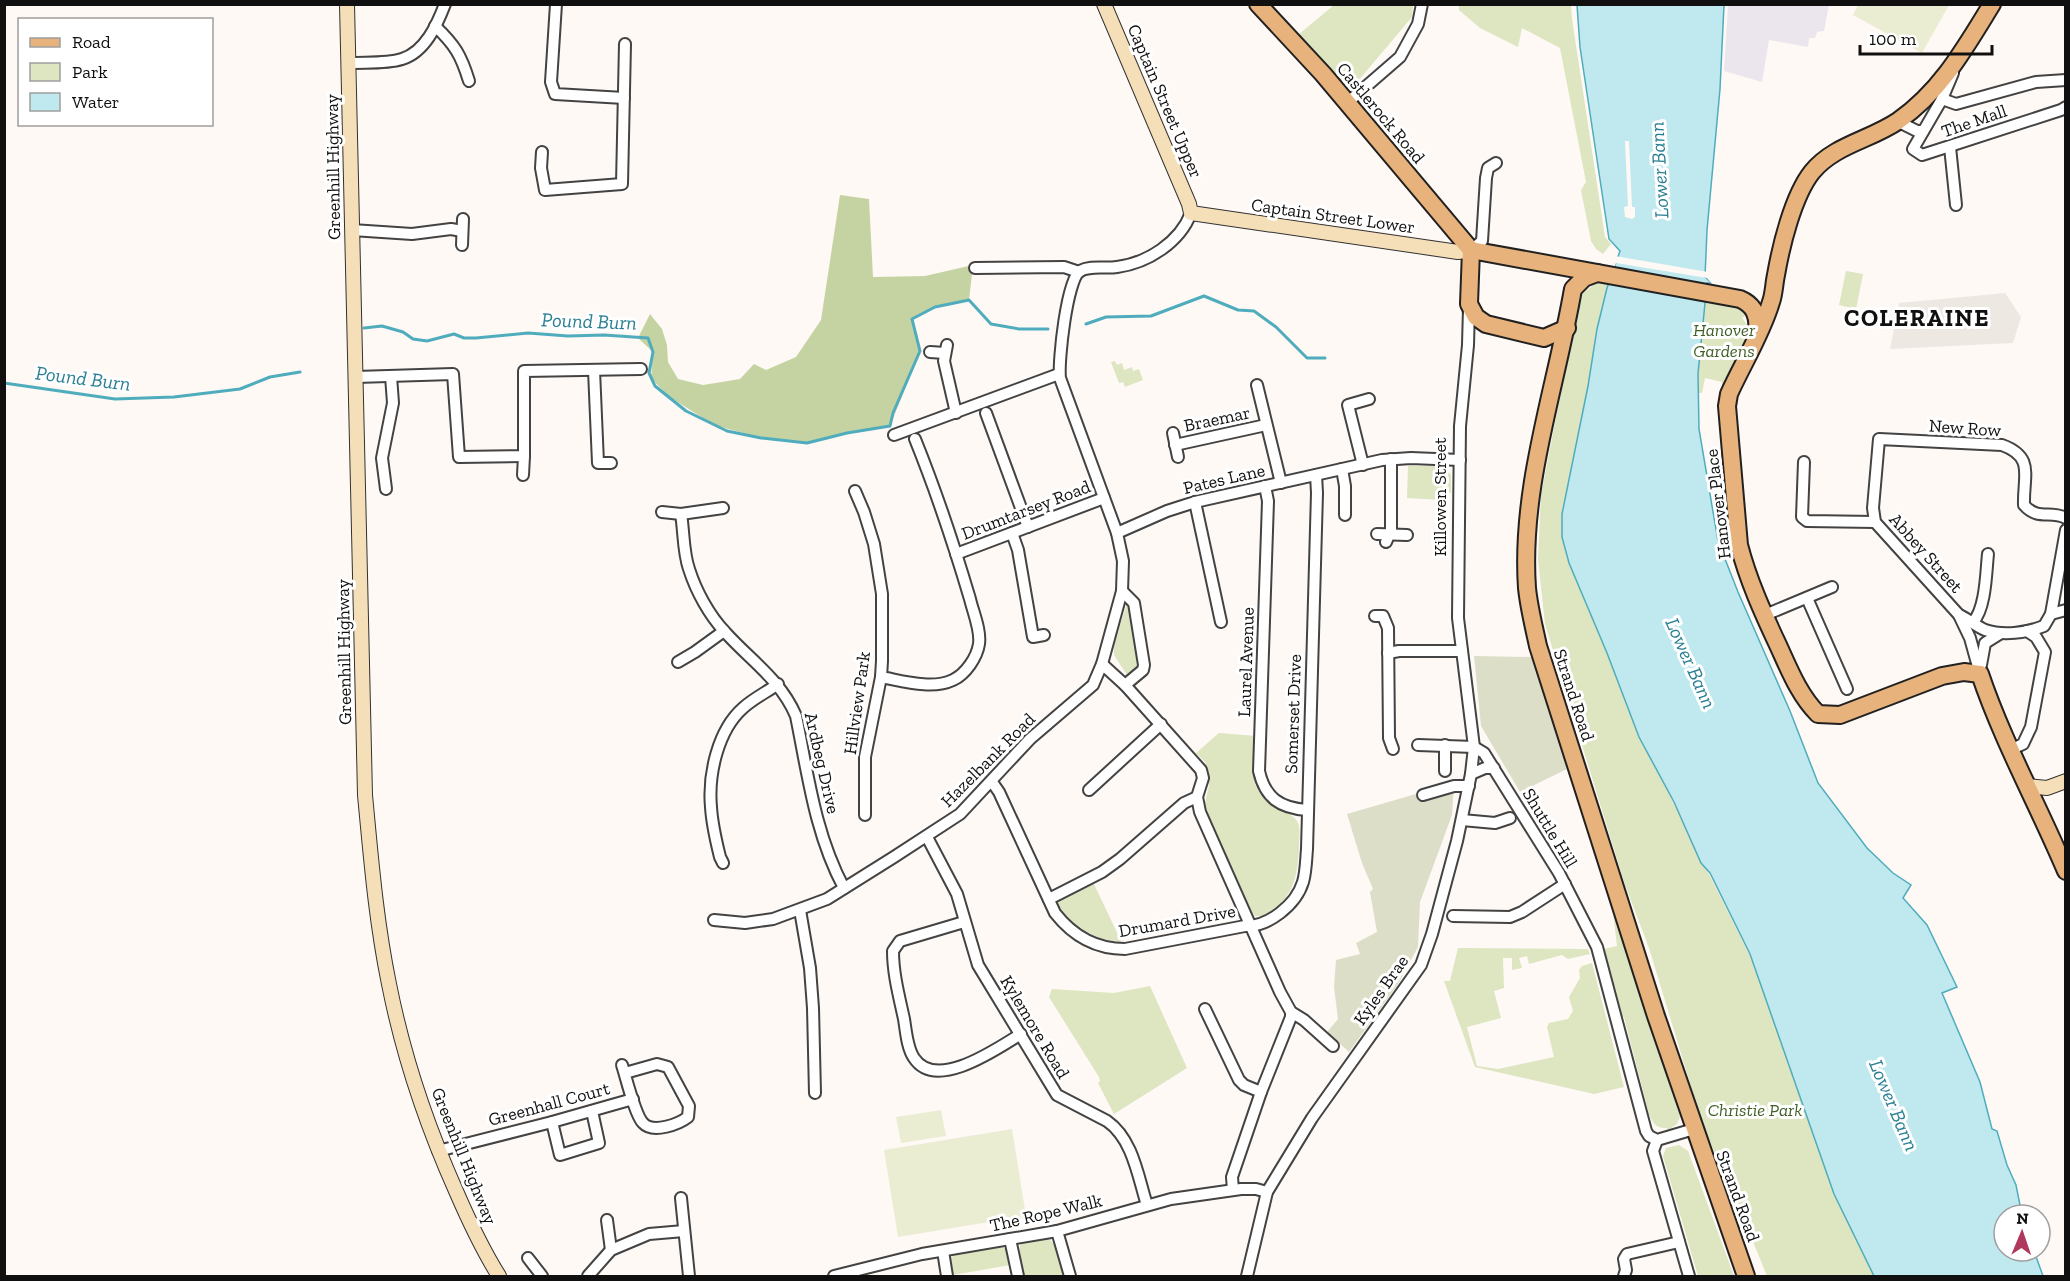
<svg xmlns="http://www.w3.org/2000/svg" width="2070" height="1281" viewBox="0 0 2070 1281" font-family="'Zilla Slab',serif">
  <rect width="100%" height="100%" fill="#fef9f5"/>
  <path fill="#ebe6ed" d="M1728,5v-1l101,1 -5,26 -7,1 -2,6h-6l-1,9 -39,-7 -7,42 -38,-11z"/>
  <g fill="#dde5c1">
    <path d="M1459,4l112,1 1,14 33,218 6,7 -8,10 -7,-5 -5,-8 -10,-51 5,-8 -26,-134 -38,-20 -4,19 -38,-19 -21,-18z"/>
    <path d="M1334,5h79l-1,12 -54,64 -13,5 -47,-51z"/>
    <path d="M1846,271l17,3 -7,35 -17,-4z"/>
    <path d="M1599,281l11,3 64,518 -3,-4 239,478h-143l-22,-54 -42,-96 -54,-178 -25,-66 -79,-258 -7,-65 3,-64 36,-186 3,-14z"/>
    <path d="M1703,300l36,7 6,9 -3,2 6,8 -3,7 6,3 -29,56v-10l-17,-4 -3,15h-4l1,36 9,55 -15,-57z"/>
    <path d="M1115,361l2,4 5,-2 2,7 8,-3 1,4 6,-2 4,11 -18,7 -2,-5 -4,1 -8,-21z"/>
    <path d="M1408,466h31l9,3 3,7v17l-5,-2v8l-4,1 -35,-2z"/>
    <path d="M1127,603l4,2 9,59 -1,5 -12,6 -13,-20v-9z"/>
    <path d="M1219,733l37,3c0,12 -4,40 0,50 10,24 32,22 41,35 4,7 2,15 2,23 -1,32 -5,57 -37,72h-7l-3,-4 -48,-105 5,-21v-14l-4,-10 -9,-9z"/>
    <path d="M1093,882l28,59v1c-10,-1 -21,-3 -30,-8 -7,-3 -11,-7 -19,-8l-12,-15 -2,-8 3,-5z"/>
    <path d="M1612,904l68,213 -3,7 -9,6 -1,-2c-11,1 -14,-5 -18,-14l-25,-97h-4l-16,-68 13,-3z"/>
    <path d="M1458,948l130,1 2,5 -22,5 -6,-4 -33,9 -2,-8 -8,2 3,10 -10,2v-12h-9l1,30 -10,3 7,27 -34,9 10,39 21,3 56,-12 -7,-30 2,-4 19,-4 5,-8 -4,-14 11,-19 -1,-8 3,-4 10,-3 32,124 -30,7 -119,-27 -31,-86h6z"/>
    <path d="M1150,986l37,82 -73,46 -16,-31 2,-2 -1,-4 -50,-80 3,-8 62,4z"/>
    <path d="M1679,1145l9,6 46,125h-36l-35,-120 3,-8z"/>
    <path d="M1049,1239l9,9 8,28h-43l-4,-17 1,-14 5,-4z"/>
    <path d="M1001,1246l6,4 3,15 -57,10 -3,-16 5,-5z"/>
  </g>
  <path fill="#c5d3a3" d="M840,195l29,4 4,78 52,-1 48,-11 -4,35 -34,7 -23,12 8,32 -30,75 -43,7 -40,10 -46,-5 -47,-13 -46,-29 -17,-18 2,-26 -15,-14 12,-24 12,15 5,16 1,17 10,17 25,6 37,-6 14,-15 12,6 30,-13 25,-37z"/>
  <g fill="#dddec7">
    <path d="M1474,656l58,1 35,112 -47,23 -39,-66z"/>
    <path d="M1454,783l-2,32 -32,87 -2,45 -20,37 -49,68 -22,-20 11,-13 -4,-32 2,-27 24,-6 -4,-11 21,-11 -7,-40 3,-3 -11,-26 -15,-49z"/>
  </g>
  <g fill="#eaedd2">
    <path d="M1858,5v-1l91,1 -27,48 -69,-38z"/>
    <path d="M941,1110l5,26 -45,7 -5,-26z"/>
    <path d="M1012,1129l14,87 -128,21 -14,-87z"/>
  </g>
  <path fill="#eee8e3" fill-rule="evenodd" d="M2005,293l16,24 -8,26 -123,6 9,-46zM1984,309l1,15 -38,4 -2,-15z"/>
  <path fill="#bfe9ef" stroke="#4facbd" stroke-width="1.5" d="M1577,5h147l-4,84 -13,141 -2,47 7,6h-5l-9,91 1,55 19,112 20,51 52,119 28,72 49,65 26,25 18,12 -8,13 24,27 30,62 -15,6 38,89 12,47 5,2 10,34 9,20 6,30h-18v36h30l9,25h-169l-40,-82 -84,-240 -40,-81 -9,-10 -27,-61 -35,-65 -32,-84 -38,-90 -7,-26v-23l26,-128 9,-57 10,-41 13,-37 -11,-12 -29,-192z"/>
  <g fill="#fef9f5" fill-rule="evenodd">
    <path d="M1625,141h4l3,66h3v10l-3,2 -7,-2 -1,-10 4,-1z"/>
    <path d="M1615,256l93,16v3l7,8 -1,3h-4l-2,16 -102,-19zM1616,263l91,15 5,6 -7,1 -91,-17z"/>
  </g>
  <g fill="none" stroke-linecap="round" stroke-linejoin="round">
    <g stroke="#4facbd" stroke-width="3">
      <path d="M1086,324l20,-7 45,-1 53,-20 34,14 16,1 22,16 31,31h18"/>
      <path d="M364,328l18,-2 21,6 10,7 14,2 27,-7 10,4h12l52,-5 40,3 36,-1 44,3 5,14 -4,21 6,13 31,25 41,20 34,7 46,5 40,-10 43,-7 3,-13 27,-62 -8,-32 23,-12 34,-7 22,24 28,5h29"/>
      <path d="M4,383l111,16 59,-2 66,-8 30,-12 30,-5"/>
    </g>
    <g stroke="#434343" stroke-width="14">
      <g id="street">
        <path d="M556,4l-5,78 4,12 69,4"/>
        <path d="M435,26c20,19 26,29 34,55"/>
        <path d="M350,63c16,-1 36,1 52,-4 23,-7 35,-34 43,-55"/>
        <path d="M1953,73l-11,26 -29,50 9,6 139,-45 5,-3"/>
        <path d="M1942,99l14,5 80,-22 30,-2"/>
        <path d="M1347,103l53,-46 18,-33 4,-20"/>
        <path d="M1897,121l20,10h6"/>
        <path d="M1950,147l6,58"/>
        <path d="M542,152l-1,16 4,22 77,-6 3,-140"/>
        <path d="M352,230l60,4 39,-5 11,2"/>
        <path d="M462,245l1,-26"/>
        <path d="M1471,250l11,-9 4,-63 2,-10 8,-5"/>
        <path d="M975,268l89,-1 15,5"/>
        <path d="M947,345l-3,16 12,52"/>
        <path d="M930,352l15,1"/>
        <path d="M594,370l4,93h13"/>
        <path d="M356,377l97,-3 6,83 65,-1v-85l117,-2"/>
        <path d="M1257,385l24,98"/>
        <path d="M986,413l42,114"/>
        <path d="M1173,433l5,24"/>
        <path d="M894,435l165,-61"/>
        <path d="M1175,445l91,-20"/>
        <path d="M1804,462l-2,55 5,4 68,1"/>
        <path d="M1363,465l-15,-60 21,-6"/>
        <path d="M1342,469l3,17v29"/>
        <path d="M523,475l1,-19"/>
        <path d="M1265,486l3,15 -9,270c6,27 21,37 48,39"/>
        <path d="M386,489l-4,-31 11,-55 -2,-27"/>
        <path d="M855,491l9,21 10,32 8,50v67l-1,16 -16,80v58"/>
        <path d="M1195,502l26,120"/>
        <path d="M662,512l19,2 42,-6"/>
        <path d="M681,514c3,18 2,38 8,55 7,22 20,46 36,63 26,29 55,47 71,84 12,59 19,118 48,172"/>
        <path d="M1012,533l6,17 15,87 11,-2"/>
        <path d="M1117,533l50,-22 28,-9 187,-42 29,-2 49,2"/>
        <path d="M1377,534l30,1"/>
        <path d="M1386,542l5,-12v-71"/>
        <path d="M956,554l148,-56"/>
        <path d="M1122,591l12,12 10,62 -1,5 -18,15"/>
        <path d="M1807,598l40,91"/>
        <path d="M2051,614l15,-4"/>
        <path d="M1765,615l67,-28"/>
        <path d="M1959,615c9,4 17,11 26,15 18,6 41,3 59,-4l7,-12 15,-84"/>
        <path d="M1375,616h8l5,12 1,110 4,11"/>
        <path d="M1973,622c13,-14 13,-50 15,-68"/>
        <path d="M1388,653l11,-2h63"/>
        <path d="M678,662l17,-10 29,-21"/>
        <path d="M1981,665l4,-22 16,-10"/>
        <path d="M1980,674l-10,-36 -11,-23 -84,-93 -2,-14 6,-69 123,6c33,12 21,31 22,60 14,16 26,5 42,13"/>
        <path d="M881,677c22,4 51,13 72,3 13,-6 24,-23 26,-36 2,-14 -6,-32 -9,-45 -16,-54 -34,-108 -55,-160"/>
        <path d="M1418,745l56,2 10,6 75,120 38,74 49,184 3,5 8,4 37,-11"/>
        <path d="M1445,745v26"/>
        <path d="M2010,750l13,-6 8,-17 14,-75 -9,-15 -9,-6"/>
        <path d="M1471,774l14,-6h9"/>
        <path d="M992,782l7,10 56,121c18,23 41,36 70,36l120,-23c23,1 51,-21 58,-44 3,-10 3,-22 4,-33l10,-356 -1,-18"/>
        <path d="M1089,790l72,-66"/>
        <path d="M1423,795l31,-9h15"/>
        <path d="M1197,797l3,15 80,180 11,20v5l-30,75 -29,85 1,13"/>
        <path d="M1462,820l33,3 15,-5"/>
        <path d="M927,837l30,57 21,71 79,130 50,26c26,18 31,56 40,84"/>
        <path d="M723,863l-3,-6c-4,-16 -8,-33 -9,-50 -3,-33 7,-77 32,-99 11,-10 24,-16 35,-24"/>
        <path d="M1049,899l53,-27 18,-13 64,-56 13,-6 6,-19 -2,-8 -76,-85 -23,-21"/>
        <path d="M800,910l10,58 3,40 2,85"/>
        <path d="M1453,916l57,1 12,-5 43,-28"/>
        <path d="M714,920l31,3 28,-4 54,-20 67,-42 66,-43 70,-75 63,-54 9,-21 20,-73 1,-30 -6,-28 -57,-155c-2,-17 7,-99 20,-107 11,-6 25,-2 37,-4 31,-4 63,-25 74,-54"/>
        <path d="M964,922l-64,19 -7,10c0,23 6,45 11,68 2,12 3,29 10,39 22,34 84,-10 107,-24"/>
        <path d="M1205,1009l34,71 5,5 17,7"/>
        <path d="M1291,1012l13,8 29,26"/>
        <path d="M622,1065c4,12 13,50 21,58 10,11 36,1 45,-6l1,-11 -21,-39 -11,-3 -32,9"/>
        <path d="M552,1122l8,33 39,-12 -7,-32"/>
        <path d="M1657,1140l-4,11 36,125"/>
        <path d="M438,1151l114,-29 81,-23"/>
        <path d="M681,1198l8,78"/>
        <path d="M607,1220l4,30"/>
        <path d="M1057,1231l13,45"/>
        <path d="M1010,1239l8,37"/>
        <path d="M943,1251l4,25"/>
        <path d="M528,1258l14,18"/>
        <path d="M588,1276l23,-26 38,-16 35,-3"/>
        <path d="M834,1276l88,-22 135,-23 114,-32 70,-10h15l11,3"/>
        <path d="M1247,1276l20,-84 45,-74 109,-153 11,-31 25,-93 14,-67 3,-27 -16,-129 2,-192 8,-81 1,-37"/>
        <path d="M1624,1276l2,-6 -2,-11 3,-5 52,-12"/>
      </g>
    </g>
    <g stroke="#323232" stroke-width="16">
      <g id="secondary">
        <path d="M347,4l18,791c6,63 11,126 24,189 14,71 38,142 67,207 13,30 26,58 43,85"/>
        <path d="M1104,4l85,200 2,9 267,39 13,-2"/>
        <path d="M2028,786l19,2 19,-7"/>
      </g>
    </g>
    <g stroke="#212121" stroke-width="20">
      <g id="primary">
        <path d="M1258,4l65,70 148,176"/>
        <path d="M1992,4c-27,44 -51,87 -94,117 -28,19 -64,24 -86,51 -19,24 -31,74 -36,103 -2,9 -2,19 -5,27 -9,31 -29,63 -42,92l-2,12 12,139c9,35 24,68 39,100 11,24 21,50 40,69l22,1 102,-39 22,-4 16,2c23,68 58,131 86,197"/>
        <path d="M1471,250l269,49c14,6 19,17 17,33"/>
        <path d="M1471,250l-2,54 7,13 10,7 58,14 23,-10"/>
        <path d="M1597,273l-13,5 -11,11c-17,99 -53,198 -46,299 2,20 7,39 11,58l118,370 90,260"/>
      </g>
    </g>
    <use href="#street" stroke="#fff" stroke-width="10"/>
    <use href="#secondary" stroke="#f5dfb8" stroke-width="14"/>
    <use href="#primary" stroke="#e7b27b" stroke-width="16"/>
  </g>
  <g text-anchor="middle" stroke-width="6" stroke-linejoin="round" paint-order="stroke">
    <g font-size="18" fill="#101010" stroke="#fff">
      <text transform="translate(1165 101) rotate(67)" y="6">Captain Street Upper</text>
      <text transform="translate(1381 113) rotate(50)" y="6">Castlerock Road</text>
      <text transform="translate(1974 121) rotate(-19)" y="6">The Mall</text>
      <text transform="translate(333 167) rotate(-91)" y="6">Greenhill Highway</text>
      <text transform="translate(1333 216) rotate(8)" y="6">Captain Street Lower</text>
      <text transform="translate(1217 419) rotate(-12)" y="6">Braemar</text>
      <text transform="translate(1965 428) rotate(4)" y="6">New Row</text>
      <text transform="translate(1224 479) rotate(-13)" y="6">Pates Lane</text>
      <text transform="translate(1440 497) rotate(-90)" y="6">Killowen Street</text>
      <text transform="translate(1718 504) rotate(-97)" y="6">Hanover Place</text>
      <text transform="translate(1026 510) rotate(-21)" y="6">Drumtarsey Road</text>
      <text transform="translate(1926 553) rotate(48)" y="6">Abbey Street</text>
      <text transform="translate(344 652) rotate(-91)" y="6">Greenhill Highway</text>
      <text transform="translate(1246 662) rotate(-88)" y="6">Laurel Avenue</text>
      <text transform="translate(1574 695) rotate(72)" y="6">Strand Road</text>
      <text transform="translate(857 703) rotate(-82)" y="6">Hillview Park</text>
      <text transform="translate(1293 714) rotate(-88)" y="6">Somerset Drive</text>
      <text transform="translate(988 760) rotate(-45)" y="6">Hazelbank Road</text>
      <text transform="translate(822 763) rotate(77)" y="6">Ardbeg Drive</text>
      <text transform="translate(1550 828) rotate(59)" y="6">Shuttle Hill</text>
      <text transform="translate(1177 921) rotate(-10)" y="6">Drumard Drive</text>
      <text transform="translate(1381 990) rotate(-55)" y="6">Kyles Brae</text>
      <text transform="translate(1035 1027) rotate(59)" y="6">Kylemore Road</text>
      <text transform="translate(549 1104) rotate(-15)" y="6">Greenhall Court</text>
      <text transform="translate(464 1156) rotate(68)" y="6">Greenhill Highway</text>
      <text transform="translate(1738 1196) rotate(70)" y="6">Strand Road</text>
      <text transform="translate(1046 1213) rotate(-13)" y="6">The Rope Walk</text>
    </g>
    <g font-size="18" font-style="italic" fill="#426028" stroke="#fff">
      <text x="1724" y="336">Hanover<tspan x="1724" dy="21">Gardens</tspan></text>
      <text x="1755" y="1116">Christie Park</text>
    </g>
    <g font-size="20" font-style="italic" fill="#287f93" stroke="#fff">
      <text transform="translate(1659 170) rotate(-93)" y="7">Lower Bann</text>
      <text transform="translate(589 321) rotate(2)" y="7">Pound Burn</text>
      <text transform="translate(83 378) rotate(7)" y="7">Pound Burn</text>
      <text transform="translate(1691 663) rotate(66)" y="7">Lower Bann</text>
      <text transform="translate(1894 1105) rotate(67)" y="7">Lower Bann</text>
    </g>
    <g font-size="24" font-weight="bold" letter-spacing="1.5" fill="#101010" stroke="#fff">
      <text x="1917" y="326">COLERAINE</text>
    </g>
  </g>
  <rect width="2070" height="1281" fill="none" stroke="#101010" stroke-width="12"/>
  <rect x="18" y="18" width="195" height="108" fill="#ffffff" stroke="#9f9f9f" stroke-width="1.5"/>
  <rect x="30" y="38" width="30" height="9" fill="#e7b27b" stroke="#9f9f9f" stroke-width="1.5"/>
  <text x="72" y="48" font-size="18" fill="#101010">Road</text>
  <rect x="30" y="63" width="30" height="18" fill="#dde5c1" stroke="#9f9f9f" stroke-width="1.5"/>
  <text x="72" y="78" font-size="18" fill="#101010">Park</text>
  <rect x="30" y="93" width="30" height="18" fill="#bfe9ef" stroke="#9f9f9f" stroke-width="1.5"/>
  <text x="72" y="108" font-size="18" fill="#101010">Water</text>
  <g transform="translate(2022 1233) rotate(2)"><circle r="28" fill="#ffffff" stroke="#9f9f9f" stroke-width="1.5"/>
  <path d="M0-4.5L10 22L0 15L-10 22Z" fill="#af395c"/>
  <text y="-9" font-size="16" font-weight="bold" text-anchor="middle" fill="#101010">N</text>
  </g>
  <path d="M1860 45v9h132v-9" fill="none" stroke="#101010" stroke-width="3"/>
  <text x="1869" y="45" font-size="18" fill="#101010" stroke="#ffffff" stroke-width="4.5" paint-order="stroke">100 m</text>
</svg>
